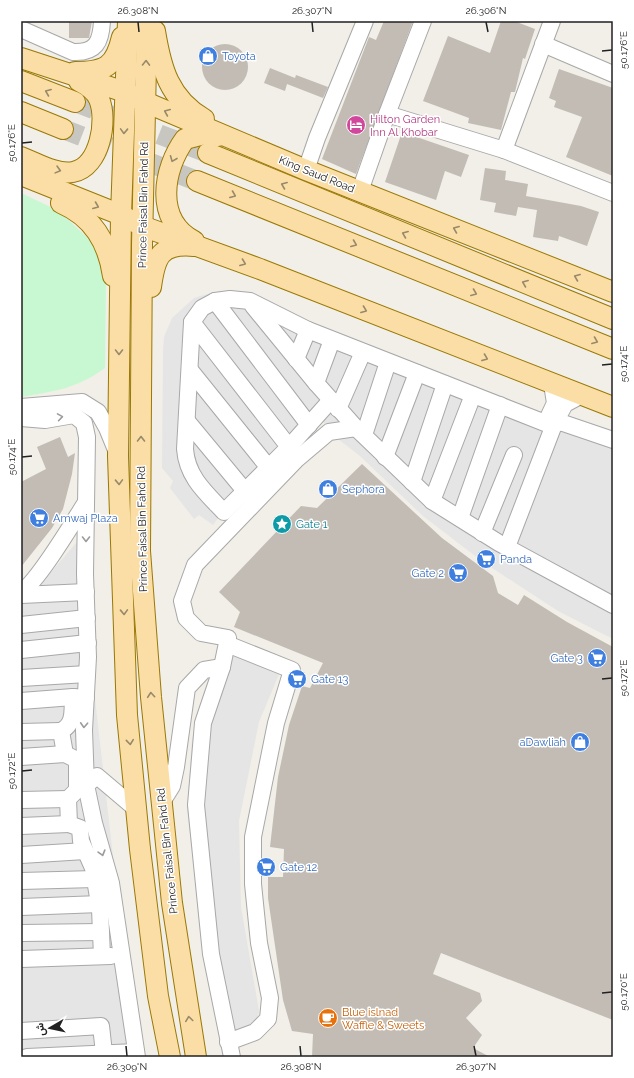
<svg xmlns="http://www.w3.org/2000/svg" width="634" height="1078" viewBox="0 0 634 1078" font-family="Raleway,Vazirmatn,sans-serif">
  <rect width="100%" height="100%" fill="#f1efe8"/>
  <path fill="#c8f8d1" d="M21,193l38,18 37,35 10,30 -1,92c-29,21 -50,23 -84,29z"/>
  <g fill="#e5e5e5">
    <path d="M207,294l25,1 286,113 32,5 63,26v200l-55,-28 -75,-49 -60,-46 -63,-60 -31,-24 -7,-13 -94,86 -15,20 -14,-10 -5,4 -24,-31 3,-7 -11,-13 1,-116 1,-15 8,-19 22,-20z"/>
    <path d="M77,542l59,515h-115v-450z"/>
    <path d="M225,645l57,22 -23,55 -20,99 2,86 18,104 -5,25 -31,10 -22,-110 -14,-128 5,-70 15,-32z"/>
  </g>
  <g fill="#c2bcb5">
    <path d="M69,21h23l-3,17h-20z"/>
    <path d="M384,21h29l-57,153 -34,-15 47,-122 7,3z"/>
    <path d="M501,21h13l21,8 -10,30 -2,-1 -8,34h-4l-10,38 -33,-7 1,-5 -46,-17 25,-65 42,17z"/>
    <circle cx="225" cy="67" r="23"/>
    <path d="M270,68l25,10 1,-3 32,12 -5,11 -36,-14 -2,7 -21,-8z"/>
    <path d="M559,69l54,19v88l-47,-19 16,-40 -28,-10 2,-6 -7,-3z"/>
    <path d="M402,132l67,23 -8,22 -16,-6 -9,29 -51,-18z"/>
    <path d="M485,168l21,3 -1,9 23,4 -2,12 55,10 18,6 -12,34 -28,-10 -1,5 -25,-4 4,-27 -19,-3 -2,9 -22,-4 2,-9 -16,-3z"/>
    <path d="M60,437l8,20 7,-4 -3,21 -9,35 -11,19 -31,39v-85l25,-13 -9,-22z"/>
    <path d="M362,464l80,74 51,38 5,17 20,12 6,-10 43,27 46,25v373l-172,-67 -8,21 47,19 2,8 -16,17 16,17 -9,13 17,9h-178l1,-23 -21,-3 -9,-31 -15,-102v-21h15l1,-28 -14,-2 8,-70 11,-52 13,-39 8,2 13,-25 -89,-36 6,-15 -21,-20 82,-86 16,2z"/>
  </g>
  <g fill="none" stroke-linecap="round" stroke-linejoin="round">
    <g stroke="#c7c6c0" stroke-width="20" stroke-dasharray="20 10" stroke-linecap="butt">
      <path d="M75,102l133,51"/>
      <path d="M63,129l134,52"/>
    </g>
    <g stroke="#a8a8a8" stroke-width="18">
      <g id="minor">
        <path d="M21,29l52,23c23,1 28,-10 29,-31"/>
        <path d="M543,44l70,30"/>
        <path d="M387,114l117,36 109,43"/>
        <path d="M504,150l48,-129"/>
        <path d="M306,170l11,-32 48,-117"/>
        <path d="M360,191l27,-77 36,-93"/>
        <path d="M215,301l94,124"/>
        <path d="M253,306l63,77 40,45 76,73 67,42 114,62"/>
        <path d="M192,322l97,125"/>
        <path d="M296,359l12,-29"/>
        <path d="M190,370l79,98"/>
        <path d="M316,383l16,-43"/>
        <path d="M331,400l-42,47 -65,65c-18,-19 -37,-35 -39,-63l7,-127 10,-14 13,-7 15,-2 20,2 58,29 237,93 10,-1 8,1 50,17"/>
        <path d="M21,407l61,-5 16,10 9,16 9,22"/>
        <path d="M338,409l25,-57"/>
        <path d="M21,418l24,2 29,-5 10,8 3,14 -2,137 3,83 -4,73 2,55 8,38 17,60 26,174"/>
        <path d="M547,420l8,-17 -3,-19"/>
        <path d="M187,421l58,70"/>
        <path d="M364,435l24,-73"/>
        <path d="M385,457l32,-84"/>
        <path d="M412,482l33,-98"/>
        <path d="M432,501l41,-106"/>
        <path d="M460,518l40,-113"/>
        <path d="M482,533l32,-78"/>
        <path d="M507,547l48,-125 10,-18 17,-9"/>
        <path d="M21,592c16,-9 53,-71 65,-90"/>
        <path d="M21,595l65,-3"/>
        <path d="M21,625l66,-7"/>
        <path d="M227,644l65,26 -16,53 -23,114v47l6,59 11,55 -2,21 -13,13 -27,10"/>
        <path d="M21,650l67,-7"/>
        <path d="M21,678l66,-4"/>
        <path d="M21,701l52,-4"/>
        <path d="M21,732l40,-1"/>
        <path d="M65,754l-4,-23c14,-7 11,-20 12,-34l13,1"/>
        <path d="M21,757l44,-3 12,6v30l-9,9 1,25 11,4 1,13 12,27 7,41 2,47"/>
        <path d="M86,785l11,-9 39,33"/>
        <path d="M21,800l47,-1"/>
        <path d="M162,802l10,-16 4,-19 11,-79 17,-18 18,-3"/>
        <path d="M21,826l48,-2"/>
        <path d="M21,855l64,-4"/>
        <path d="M21,881l74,-2"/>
        <path d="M21,907l79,-3"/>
        <path d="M21,933l80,-1"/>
        <path d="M21,959l90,-3"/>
        <path d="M21,1031l80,-5 3,27"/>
        <path d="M27,1057l109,-5"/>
        <path d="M232,1057l-21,-103 -15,-149 7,-82 19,-56 6,-29 -27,-5 -15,-15 -4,-17 13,-36 101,-105 33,-28 27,-4"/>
      </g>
    </g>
    <g stroke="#9a7804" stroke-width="22">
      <g id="major">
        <path d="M128,21l-7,194 -3,241 9,259 13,134 18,147 12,61"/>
        <path d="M147,21l-5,223 -2,307 11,146 21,206 24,154"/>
        <path d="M155,31c6,37 14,68 49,88"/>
        <path d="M21,58l104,34 20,10 161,68 307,122"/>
        <path d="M75,72c30,0 40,-5 47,-35"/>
        <path d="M21,81l54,21"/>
        <path d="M21,112l42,17"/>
        <path d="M208,153l405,166"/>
        <path d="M21,157c16,6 35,18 52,15 27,-5 35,-52 26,-73 -4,-9 -12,-14 -20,-18"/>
        <path d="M21,175l100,40 21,11 118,43 353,138"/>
        <path d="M197,181l416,168"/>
        <path d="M61,203c32,14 47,39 52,73"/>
        <path d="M194,241c-40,-21 -31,-72 -9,-102l19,-5 14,2"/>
        <path d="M151,287c4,-30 9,-44 43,-41"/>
      </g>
    </g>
    <use href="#minor" stroke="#fff" stroke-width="16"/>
    <use href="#major" stroke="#fadea5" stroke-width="20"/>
  </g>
  <defs><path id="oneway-chevron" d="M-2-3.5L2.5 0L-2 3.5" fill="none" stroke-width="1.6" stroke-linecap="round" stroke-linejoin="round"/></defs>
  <g stroke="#98896a">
    <use href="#oneway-chevron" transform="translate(146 63) rotate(-89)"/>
    <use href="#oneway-chevron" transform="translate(48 92) rotate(-158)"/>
    <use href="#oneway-chevron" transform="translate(167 112) rotate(-157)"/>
    <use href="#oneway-chevron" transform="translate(124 131) rotate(92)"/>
    <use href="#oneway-chevron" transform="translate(173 159) rotate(112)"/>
    <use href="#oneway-chevron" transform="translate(58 170) rotate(15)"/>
    <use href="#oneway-chevron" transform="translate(284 185) rotate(-158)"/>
    <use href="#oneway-chevron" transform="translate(233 195) rotate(22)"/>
    <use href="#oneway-chevron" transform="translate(96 206) rotate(22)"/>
    <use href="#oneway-chevron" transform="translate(456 229) rotate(-158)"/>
    <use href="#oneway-chevron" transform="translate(405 234) rotate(-158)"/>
    <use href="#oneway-chevron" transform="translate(354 244) rotate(22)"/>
    <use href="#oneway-chevron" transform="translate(243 263) rotate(21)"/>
    <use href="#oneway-chevron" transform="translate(577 277) rotate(-158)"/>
    <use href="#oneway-chevron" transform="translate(525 283) rotate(-158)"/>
    <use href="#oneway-chevron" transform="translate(474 293) rotate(22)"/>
    <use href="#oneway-chevron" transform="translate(364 310) rotate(21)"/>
    <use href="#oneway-chevron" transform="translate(595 341) rotate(22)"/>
    <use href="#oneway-chevron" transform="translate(119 352) rotate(90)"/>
    <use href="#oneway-chevron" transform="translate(485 358) rotate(21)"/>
    <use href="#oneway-chevron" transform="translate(141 439) rotate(-90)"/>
    <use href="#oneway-chevron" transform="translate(119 482) rotate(88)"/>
    <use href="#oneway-chevron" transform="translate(124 612) rotate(88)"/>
    <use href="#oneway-chevron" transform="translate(151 695) rotate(-95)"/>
    <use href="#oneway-chevron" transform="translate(130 742) rotate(84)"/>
    <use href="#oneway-chevron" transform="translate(189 1019) rotate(-98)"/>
  </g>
  <g stroke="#9b9b9b">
    <use href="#oneway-chevron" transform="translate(60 417) rotate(-9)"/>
    <use href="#oneway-chevron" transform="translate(86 539) rotate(90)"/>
    <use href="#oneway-chevron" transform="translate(84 725) rotate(93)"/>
    <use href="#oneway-chevron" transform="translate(102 853) rotate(74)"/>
  </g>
  <path fill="none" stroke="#212121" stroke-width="1.5" d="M138,22l1,10M312,22l1,10M486,22l2,10M602,51l10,-1M22,143l10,-1M602,365l10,-1M22,457l10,-1M602,679l10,-1M22,771l10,-1M602,993l10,-1M126,1046l1,10M300,1046l1,10M474,1046l2,10"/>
  <defs>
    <g id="shop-disc" transform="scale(1)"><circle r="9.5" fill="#3f7fe0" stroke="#fff"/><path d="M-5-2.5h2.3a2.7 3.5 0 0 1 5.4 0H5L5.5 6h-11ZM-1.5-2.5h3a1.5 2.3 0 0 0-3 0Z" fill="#fff"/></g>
    <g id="hotel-disc" transform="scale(1)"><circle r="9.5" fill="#d1479c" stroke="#fff"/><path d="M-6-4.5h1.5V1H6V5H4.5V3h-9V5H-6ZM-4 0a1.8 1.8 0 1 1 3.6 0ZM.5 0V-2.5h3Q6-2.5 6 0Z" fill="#fff"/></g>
    <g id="supermarket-disc" transform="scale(1)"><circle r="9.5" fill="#3f7fe0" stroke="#fff"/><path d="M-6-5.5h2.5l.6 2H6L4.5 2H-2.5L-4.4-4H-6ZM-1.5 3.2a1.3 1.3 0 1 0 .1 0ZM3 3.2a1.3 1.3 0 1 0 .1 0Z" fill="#fff"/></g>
    <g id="sight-disc" transform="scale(1)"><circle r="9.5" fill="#0f9aa8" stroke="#fff"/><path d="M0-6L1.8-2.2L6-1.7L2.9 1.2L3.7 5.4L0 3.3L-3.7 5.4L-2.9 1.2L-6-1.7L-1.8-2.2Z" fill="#fff"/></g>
    <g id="cafe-disc" transform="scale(1)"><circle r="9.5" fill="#e8710a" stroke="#fff"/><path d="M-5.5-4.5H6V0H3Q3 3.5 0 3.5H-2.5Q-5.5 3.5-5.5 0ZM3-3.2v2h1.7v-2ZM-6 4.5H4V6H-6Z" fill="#fff"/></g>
  </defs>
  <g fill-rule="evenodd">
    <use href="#shop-disc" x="208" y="56"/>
    <use href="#hotel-disc" x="356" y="125"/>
    <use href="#shop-disc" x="328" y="489"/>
    <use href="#supermarket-disc" x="39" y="518"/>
    <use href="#sight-disc" x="282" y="524"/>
    <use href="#supermarket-disc" x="486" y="559"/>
    <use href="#supermarket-disc" x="458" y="573"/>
    <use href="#supermarket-disc" x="597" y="658"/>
    <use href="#supermarket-disc" x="297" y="679"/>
    <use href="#shop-disc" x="580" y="742"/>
    <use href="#supermarket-disc" x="266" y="867"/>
    <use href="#cafe-disc" x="328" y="1018"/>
  </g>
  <g text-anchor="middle" stroke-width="3" stroke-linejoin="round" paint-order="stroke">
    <g font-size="11" fill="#366cbe" stroke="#fff" text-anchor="start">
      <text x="222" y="60">Toyota</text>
      <text x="342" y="493">Sephora</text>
      <text x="53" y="522">Amwaj Plaza</text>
      <text x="500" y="563">Panda</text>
      <text x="444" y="577" text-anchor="end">Gate 2</text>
      <text x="583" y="662" text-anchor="end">Gate 3</text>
      <text x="311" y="683">Gate 13</text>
      <text x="566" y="746" text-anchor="end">aDawliah</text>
      <text x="280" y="871">Gate 12</text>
    </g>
    <g font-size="11" fill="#b23c85" stroke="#fff" text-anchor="start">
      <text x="370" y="123">Hilton Garden<tspan x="370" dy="13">Inn Al Khobar</tspan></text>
    </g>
    <g font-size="11" fill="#212121" stroke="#fff">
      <text transform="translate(317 174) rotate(22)" y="4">King Saud Road</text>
      <text transform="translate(143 205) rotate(-89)" y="4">Prince Faisal Bin Fahd Rd</text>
      <text transform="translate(142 529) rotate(-91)" y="4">Prince Faisal Bin Fahd Rd</text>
      <text transform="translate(167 851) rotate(-96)" y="4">Prince Faisal Bin Fahd Rd</text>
    </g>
    <g font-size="11" fill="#0d838f" stroke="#fff" text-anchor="start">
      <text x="296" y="528">Gate 1</text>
    </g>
    <g font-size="11" fill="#c56008" stroke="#fff" text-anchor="start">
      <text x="342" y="1016">Blue islnad<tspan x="342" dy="13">Waffle &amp; Sweets</tspan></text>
    </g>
  </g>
  <rect width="634" height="1078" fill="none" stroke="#ffffff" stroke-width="44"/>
  <g transform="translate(50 1028) rotate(261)" stroke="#ffffff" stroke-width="3" paint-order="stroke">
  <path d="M0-3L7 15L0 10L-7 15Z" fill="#212121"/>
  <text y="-6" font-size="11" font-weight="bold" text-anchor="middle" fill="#212121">ش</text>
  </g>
  <rect x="22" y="22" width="590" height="1034" fill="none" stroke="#212121" stroke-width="1.5"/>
  <g font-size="10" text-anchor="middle" fill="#212121">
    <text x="138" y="14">26.308°N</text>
    <text x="312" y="14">26.307°N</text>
    <text x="486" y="14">26.306°N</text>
    <text transform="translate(623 50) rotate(-90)" y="4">50.176°E</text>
    <text transform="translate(11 143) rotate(-90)" y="4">50.176°E</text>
    <text transform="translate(623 364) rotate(-90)" y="4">50.174°E</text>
    <text transform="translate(11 457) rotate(-90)" y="4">50.174°E</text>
    <text transform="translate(623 678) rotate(-90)" y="4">50.172°E</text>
    <text transform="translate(11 771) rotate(-90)" y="4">50.172°E</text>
    <text transform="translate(623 992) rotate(-90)" y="4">50.170°E</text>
    <text x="127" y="1070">26.309°N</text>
    <text x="301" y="1070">26.308°N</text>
    <text x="476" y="1070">26.307°N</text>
  </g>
</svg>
